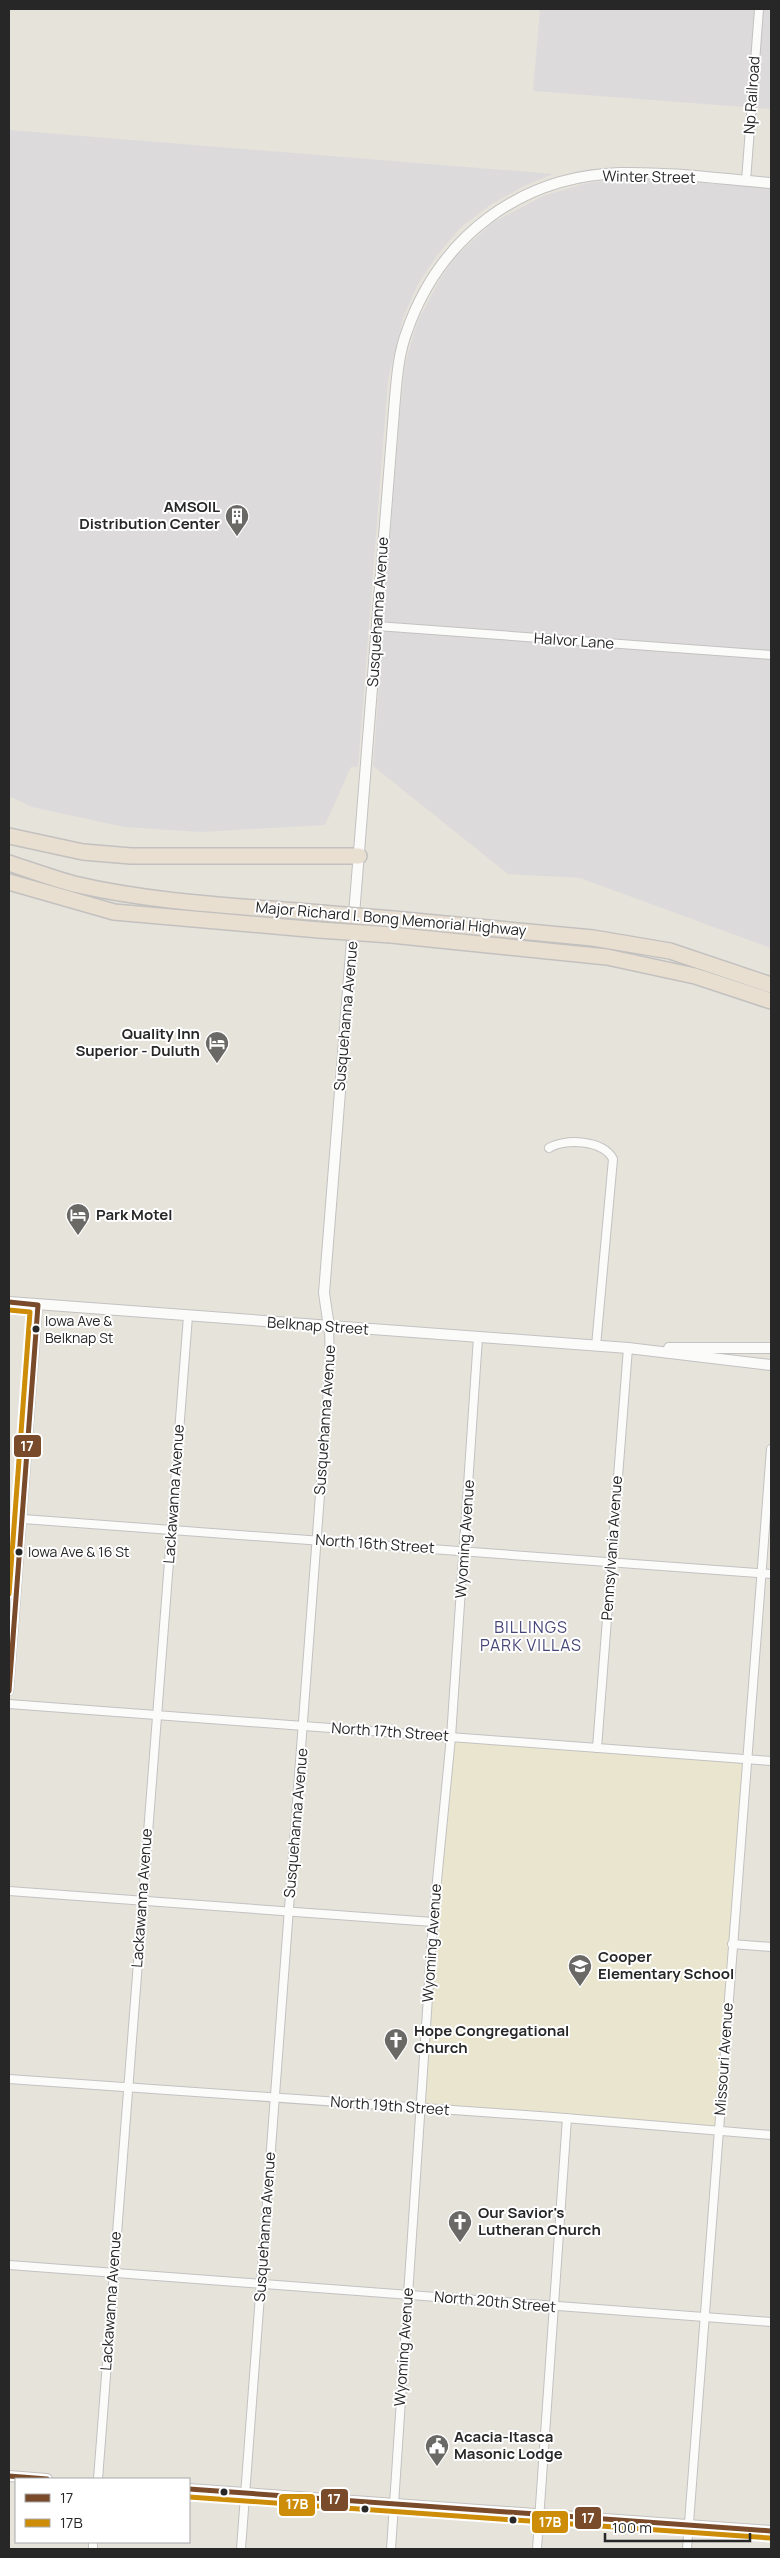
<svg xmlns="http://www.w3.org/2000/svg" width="780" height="2558" viewBox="0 0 780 2558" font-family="Manrope,sans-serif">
  <rect width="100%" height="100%" fill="#e6e3db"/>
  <g fill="#dddadb">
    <path d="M540,9h231v100l-238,-18z"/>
    <path d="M9,130l544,44 -29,12 -34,19 -30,23 -22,26 -20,30 -15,34 -15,62 -30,387h-7l-26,58 -125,7 -76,-5 -92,-20 -23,-11z"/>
    <path d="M612,180h54l105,8v760l-191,-70 -72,-4 -135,-108 26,-345 6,-57 12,-41 23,-44 15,-22 37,-34 51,-27 44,-13z"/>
  </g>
  <path fill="#eae5cf" d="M451,1737l296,22 -27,372 -300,-24z"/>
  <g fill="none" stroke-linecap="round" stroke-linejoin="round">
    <g stroke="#c3c2c1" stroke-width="10">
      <g id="minor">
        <path d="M746,181l13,-172"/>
        <path d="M377,626l394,29"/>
        <path d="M549,1148c16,-10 54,-8 64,11l-17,187"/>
        <path d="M9,1518l762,56"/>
        <path d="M9,1691l29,-386"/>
        <path d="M9,1704l762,57"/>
        <path d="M597,1748l31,-400"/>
        <path d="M9,1891l424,31"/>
        <path d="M732,1944l39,3"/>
        <path d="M9,2079l544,38 218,18"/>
        <path d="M9,2265l762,57"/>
        <path d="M98,2479l90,-1163"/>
        <path d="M93,2549v-7"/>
        <path d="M241,2549l89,-1188 -1,-34"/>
        <path d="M391,2549l42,-627 18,-185 27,-400"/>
        <path d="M537,2549l30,-431"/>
        <path d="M687,2549l84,-1100"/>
      </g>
    </g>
    <g stroke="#c3c2c1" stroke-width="12">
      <g id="tertiary">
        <path d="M9,1302l619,46 143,17"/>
        <path d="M329,1327l-5,-34 71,-895c2,-23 4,-46 12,-67 33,-94 113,-155 213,-158 51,-1 101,6 151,10"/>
        <path d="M669,1348h102"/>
        <path d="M9,2476l38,3"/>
        <path d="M189,2489l582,42"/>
      </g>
    </g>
    <g stroke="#c3c1bf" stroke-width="18">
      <g id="motorway">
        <path d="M9,836l74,16 48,4h228"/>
        <path d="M9,863c21,7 43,15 65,21 81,19 165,22 247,29"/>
        <path d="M9,882l105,30 205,18"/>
        <path d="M393,919l200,19 77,13 101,34"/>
        <path d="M391,935l216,22 88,19 76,25"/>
      </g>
    </g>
    <use href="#minor" stroke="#fbfbfa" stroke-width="8"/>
    <use href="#tertiary" stroke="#fbfbfa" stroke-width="10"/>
    <use href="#motorway" stroke="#e8dfd1" stroke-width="15"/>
    <g stroke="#c3c1bf" stroke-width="18" stroke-linecap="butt">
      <g id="motorway-bridge">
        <path d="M321,913l72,6"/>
        <path d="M319,930l72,5"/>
      </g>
    </g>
    <use href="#motorway-bridge" stroke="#e8dfd1" stroke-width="15"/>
    <g stroke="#fff" stroke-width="9">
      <g id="bus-1">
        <path d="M9,1302l29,3 -29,386"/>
        <path d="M9,2476l38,3"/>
        <path d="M189,2489l582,42"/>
      </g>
    </g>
    <g stroke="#fff" stroke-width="9">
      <g id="bus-2">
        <path d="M9,1310l21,2 -21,282"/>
        <path d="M189,2497l581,41"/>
      </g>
    </g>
    <use href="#bus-1" stroke="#7a4b2a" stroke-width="5"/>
    <use href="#bus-2" stroke="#cd8d08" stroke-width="5"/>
  </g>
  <defs>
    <g id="building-pin" transform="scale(1.25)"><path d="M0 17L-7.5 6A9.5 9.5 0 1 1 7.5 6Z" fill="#6a6966" stroke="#fff"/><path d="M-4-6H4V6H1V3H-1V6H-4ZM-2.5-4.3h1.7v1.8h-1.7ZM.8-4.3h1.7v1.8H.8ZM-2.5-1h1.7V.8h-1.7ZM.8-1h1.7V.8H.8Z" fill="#fff"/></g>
    <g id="hotel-pin" transform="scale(1.25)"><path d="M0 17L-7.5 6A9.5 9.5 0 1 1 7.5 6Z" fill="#6a6966" stroke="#fff"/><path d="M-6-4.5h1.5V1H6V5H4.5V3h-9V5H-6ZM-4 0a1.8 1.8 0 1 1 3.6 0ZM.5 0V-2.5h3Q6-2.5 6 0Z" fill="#fff"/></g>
    <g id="school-pin" transform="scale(1.25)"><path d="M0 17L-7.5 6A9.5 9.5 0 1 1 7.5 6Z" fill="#6a6966" stroke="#fff"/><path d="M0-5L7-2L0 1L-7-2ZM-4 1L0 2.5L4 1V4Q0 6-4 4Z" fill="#fff"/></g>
    <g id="church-pin" transform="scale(1.25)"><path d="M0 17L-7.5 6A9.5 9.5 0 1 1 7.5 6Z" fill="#6a6966" stroke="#fff"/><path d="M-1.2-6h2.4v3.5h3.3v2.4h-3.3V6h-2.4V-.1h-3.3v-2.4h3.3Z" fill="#fff"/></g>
    <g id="civic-pin" transform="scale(1.25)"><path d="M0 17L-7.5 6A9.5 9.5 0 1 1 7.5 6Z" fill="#6a6966" stroke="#fff"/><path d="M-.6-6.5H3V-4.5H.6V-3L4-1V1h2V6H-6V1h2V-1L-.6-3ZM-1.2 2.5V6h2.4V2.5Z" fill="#fff"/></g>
  </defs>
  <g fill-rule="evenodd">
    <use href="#building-pin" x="237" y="516"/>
    <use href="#hotel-pin" x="217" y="1043"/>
    <use href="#hotel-pin" x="78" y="1215"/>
    <use href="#school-pin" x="580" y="1966"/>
    <use href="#church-pin" x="396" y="2040"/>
    <use href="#church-pin" x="460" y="2222"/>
    <use href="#civic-pin" x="437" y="2446"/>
  </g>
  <g fill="#272727" stroke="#fff" stroke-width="2">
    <circle cx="36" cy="1329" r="4.5"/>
    <circle cx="19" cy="1552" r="4.5"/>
    <circle cx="224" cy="2492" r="4.5"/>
    <circle cx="365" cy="2509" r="4.5"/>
    <circle cx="513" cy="2520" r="4.5"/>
  </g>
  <g text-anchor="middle" stroke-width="4" stroke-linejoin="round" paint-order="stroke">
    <g font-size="14" fill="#272727" stroke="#fff" text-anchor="start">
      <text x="45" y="1326">Iowa Ave &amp;<tspan x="45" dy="17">Belknap St</tspan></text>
      <text x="28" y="1557">Iowa Ave &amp; 16 St</text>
    </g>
    <g font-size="15" fill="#272727" stroke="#fff">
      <text transform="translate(752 95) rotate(-86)" y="5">Np Railroad</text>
      <text transform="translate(649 177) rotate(1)" y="5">Winter Street</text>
      <text transform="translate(378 612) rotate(-86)" y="5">Susquehanna Avenue</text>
      <text transform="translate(574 641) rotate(4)" y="5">Halvor Lane</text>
      <text transform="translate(391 919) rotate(5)" y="5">Major Richard I. Bong Memorial Highway</text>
      <text transform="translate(346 1016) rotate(-85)" y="5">Susquehanna Avenue</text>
      <text transform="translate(318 1326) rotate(4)" y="5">Belknap Street</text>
      <text transform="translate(325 1420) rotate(-86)" y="5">Susquehanna Avenue</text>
      <text transform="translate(174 1494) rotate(-86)" y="5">Lackawanna Avenue</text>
      <text transform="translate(465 1539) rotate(-86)" y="5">Wyoming Avenue</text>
      <text transform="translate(375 1544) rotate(4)" y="5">North 16th Street</text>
      <text transform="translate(612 1548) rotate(-86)" y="5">Pennsylvania Avenue</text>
      <text transform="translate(390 1732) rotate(4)" y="5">North 17th Street</text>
      <text transform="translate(296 1823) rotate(-85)" y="5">Susquehanna Avenue</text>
      <text transform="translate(142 1898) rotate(-86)" y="5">Lackawanna Avenue</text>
      <text transform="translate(432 1943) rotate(-86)" y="5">Wyoming Avenue</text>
      <text transform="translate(724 2059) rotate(-86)" y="5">Missouri Avenue</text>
      <text transform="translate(390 2106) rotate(4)" y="5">North 19th Street</text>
      <text transform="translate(265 2227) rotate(-86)" y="5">Susquehanna Avenue</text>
      <text transform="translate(111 2301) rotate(-86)" y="5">Lackawanna Avenue</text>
      <text transform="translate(495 2302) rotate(5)" y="5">North 20th Street</text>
      <text transform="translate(404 2347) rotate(-86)" y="5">Wyoming Avenue</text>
    </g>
    <g font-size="15" font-weight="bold" fill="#272727" stroke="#fff" text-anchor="start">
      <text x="220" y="512" text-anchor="end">AMSOIL<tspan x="220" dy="17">Distribution Center</tspan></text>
      <text x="200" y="1039" text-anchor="end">Quality Inn<tspan x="200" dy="17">Superior - Duluth</tspan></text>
      <text x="96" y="1220">Park Motel</text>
      <text x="598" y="1962">Cooper<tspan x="598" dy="17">Elementary School</tspan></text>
      <text x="414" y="2036">Hope Congregational<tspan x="414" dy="17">Church</tspan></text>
      <text x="478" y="2218">Our Savior's<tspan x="478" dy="17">Lutheran Church</tspan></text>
      <text x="454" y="2442">Acacia-Itasca<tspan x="454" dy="17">Masonic Lodge</tspan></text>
    </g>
    <g font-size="16" letter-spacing="1" fill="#464778" stroke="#fff">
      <text x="531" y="1633">BILLINGS<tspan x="531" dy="18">PARK VILLAS</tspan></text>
    </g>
  </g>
  <g stroke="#fff" stroke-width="2">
    <rect x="13" y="1434" width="29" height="24" rx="5" fill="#7a4b2a"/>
    <rect x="320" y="2488" width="29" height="24" rx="5" fill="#7a4b2a"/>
    <rect x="278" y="2493" width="38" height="24" rx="5" fill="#cd8d08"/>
    <rect x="574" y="2506" width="28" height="24" rx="5" fill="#7a4b2a"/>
    <rect x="531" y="2510" width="38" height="24" rx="5" fill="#cd8d08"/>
  </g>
  <g font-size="14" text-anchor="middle" font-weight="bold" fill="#fff">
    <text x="27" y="1451">17</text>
    <text x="334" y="2504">17</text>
    <text x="297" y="2509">17B</text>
    <text x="588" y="2523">17</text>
    <text x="550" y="2527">17B</text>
  </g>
  <rect width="780" height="2558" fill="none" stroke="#272727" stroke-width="20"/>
  <rect x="15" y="2478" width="175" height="65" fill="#ffffff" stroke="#a9a9a9"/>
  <rect x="25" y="2494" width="25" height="8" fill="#7a4b2a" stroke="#a9a9a9"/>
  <text x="60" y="2503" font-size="15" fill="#272727">17</text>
  <rect x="25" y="2519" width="25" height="8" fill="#cd8d08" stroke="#a9a9a9"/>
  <text x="60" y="2528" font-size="15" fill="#272727">17B</text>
  <path d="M605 2533v8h145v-8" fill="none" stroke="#272727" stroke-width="2.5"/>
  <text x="612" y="2533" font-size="15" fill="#272727" stroke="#ffffff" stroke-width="4" paint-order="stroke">100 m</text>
</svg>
